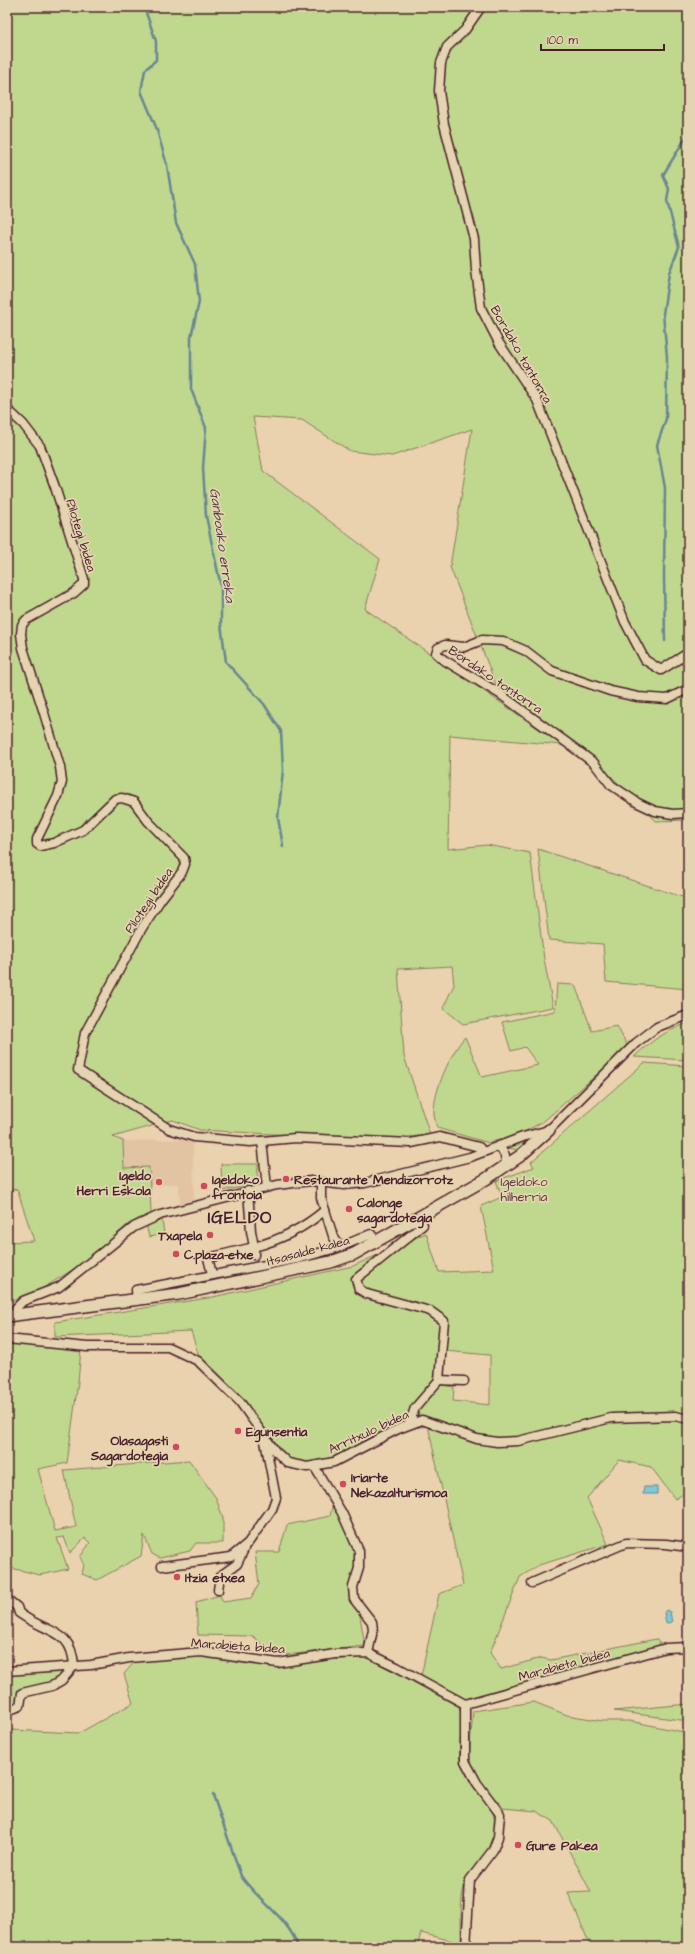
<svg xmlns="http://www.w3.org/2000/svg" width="695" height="1954" viewBox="0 0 695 1954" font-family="'Architects Daughter',sans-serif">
  <rect width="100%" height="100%" fill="#ead2ae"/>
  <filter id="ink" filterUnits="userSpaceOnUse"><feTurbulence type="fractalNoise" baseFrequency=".025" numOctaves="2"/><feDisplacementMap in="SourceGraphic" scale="8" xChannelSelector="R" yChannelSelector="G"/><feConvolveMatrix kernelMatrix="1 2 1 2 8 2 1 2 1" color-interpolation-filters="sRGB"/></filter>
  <g filter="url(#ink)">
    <path fill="#e2c4a3" d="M193,1139l1,61 -14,4 -1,-20 -29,1 1,29 -13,5 -11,6 -4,-84z"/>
    <g fill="#c0d88e" stroke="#857c5c" fill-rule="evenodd">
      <path d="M7,7h681v813l-32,1 -60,-60 -98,-71 -48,-123 22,-138 -80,27 -42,-5 -48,-31 -49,-3 10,54 117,88 -15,50 197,136 -112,-10 -2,114 39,-4 43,8 14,106 9,48 -90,17 -20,-16 11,-23 -2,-19 -54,3 6,87 26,79 -35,3 -123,-4 -72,-4 -27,-10 -60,17 10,4 1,27 25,-1 2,47 -13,5 -11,6 -34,32 -53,33 -33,13v-61l27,-1 -17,-52 -10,2z"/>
      <path d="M538,849l150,50v90l-82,-7 -3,-38 -54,-4z"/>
      <path d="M557,984l18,1 17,46 25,-5 11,21 -84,74 -20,11 -35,11 -52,-15c-1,-5 -3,-10 -3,-15 -1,-21 17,-61 31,-76l17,40 56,-12 -13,-18 -14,4 -9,-29 53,-11z"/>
      <path d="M688,1023v37l-54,-3c18,-17 30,-25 54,-34z"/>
      <path d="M644,1063l44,3v425l-13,8 -24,-32 -32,-7 -32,38 21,46 -69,21 -19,12 -30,76 11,16 40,-11 10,2 105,-21 6,7 -197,54 -44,-24 18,-82 24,-9 -35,-159 -45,6 -50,27 -25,4 -17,-4 -12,-12 -38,-50 -42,-40 -8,-26 -136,6v-15l153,-24 145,-32 73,-33 13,39 55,-2 -13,-64 21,-9 -6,-16 38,-14 -3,-5zM445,1351l45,4v50l-37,-4 1,-14 -13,-2z"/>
      <path d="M534,1137l-16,13 -15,-3z"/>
      <path d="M221,1164h37l-1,20 -35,7z"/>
      <path d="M162,1220l2,14 -15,3 -3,-13z"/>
      <path d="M7,1342l74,7 -3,33 -11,81 -29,6 17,62 21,-4 -12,-57 125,-10 27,38 7,20v25h-27l-6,8 -30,7 -8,-4 -8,-19 -3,21 -44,24 -15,-6 2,-9 -4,-8 10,-14 -5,-5 -15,15 -6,-16 -7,1 11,31 -28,6 -33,-8z"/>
      <path d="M333,1504l22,44 2,18 -8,30 10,14 6,36 -79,9 -21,-8 -12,-11 -55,-1 -2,-33 24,-7 3,7 28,-4 8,-14 -4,-32h24l8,-27 43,-9z"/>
      <path d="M200,1653l78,11 89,-7 92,50c6,18 -3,45 2,57 4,8 8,17 13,24 14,19 24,22 20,48 -1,15 -18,26 -25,38 -11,19 -7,48 -8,69l-40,-10 -4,14h-410v-220l3,3 69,3 54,-30 -9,-29 13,-15z"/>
      <path d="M66,1670l-17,13 -30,8 -4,13 -8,3v-33z"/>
      <path d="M534,1702l33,13 36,6h27l58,12v214h-101l3,-2 -22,-52 23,-1 -38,-71 -17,-10 -33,-3 -23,-27 -11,-23 4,-47z"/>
      <path d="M688,1704v17l-74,-10z"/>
    </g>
    <g fill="#7bcad8" stroke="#678693">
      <path d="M644,1487h13v7h-14z"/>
      <path d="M666,1610l4,2 2,10 -6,1 -2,-10z"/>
    </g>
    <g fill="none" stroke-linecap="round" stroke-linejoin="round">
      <g stroke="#678693" stroke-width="2.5">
        <path d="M144,7l12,34v19l-11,10 -4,21 15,36 11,38 9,58 19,41 4,38 -8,35v52l15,39 -3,40 3,48 15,71v37l5,38 38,42 17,27 2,39 -5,48 5,28"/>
        <path d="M665,641l-1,-66 1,-87 -8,-43 9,-26 1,-62 -4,-43 6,-41 10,-26 -12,-46 2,-12 -6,-14 25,-41"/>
        <path d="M213,1795l28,81c17,25 48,42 57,71"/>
      </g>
      <g stroke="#4a1f2b" stroke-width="11">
        <g id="street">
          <path d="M481,7l-16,23 -18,17 -6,16 -2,28 5,33 30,115 2,31 5,38 18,35 38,57 88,222 20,38 16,10 27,-17"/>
          <path d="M7,409l16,15 17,22 15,41 29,92v5l-10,9 -48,27 -4,5 -1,9 2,14 21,65 16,54 2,15 -4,14 -21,43v5l3,2 14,-3 29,-13 32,-31 7,-1 12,4 14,19 36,37 1,6 -3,8 -21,27 -19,29 -57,105 -7,37 91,59 25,8 56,5 46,-4 115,5 29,-6 39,10 4,5"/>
          <path d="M688,689l-21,10 -29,-2 -28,-6 -58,-20 -26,-20 -23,-10 -21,-1 -18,7 -19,-2 -7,3 -2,5 8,7 56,34 70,51 24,18 17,22 27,18 17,8 18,3 15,-1"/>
          <path d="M262,1141l5,46"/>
          <path d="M499,1146l6,9 1,11"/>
          <path d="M248,1191l3,40 3,16c26,-7 50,-19 71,-37l-4,-12v-16"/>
          <path d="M325,1210l8,26 7,11"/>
          <path d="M212,1274l-4,-16 46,-11v8"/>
          <path d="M137,1300l-1,-10 165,-32 39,-11 31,-13 6,8"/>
          <path d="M18,1314l-2,-6 7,-7 36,-14 75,-60 26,-12 117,-30 34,-4 33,4 21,-2 105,-26 53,-20 26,-7 87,-87 21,-16 31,-12"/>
          <path d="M7,1339l80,8h81l30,14 42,41 35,49 13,12 19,4 27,-5 64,-33 24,-9 55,19 20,3 21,-1 93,-23 64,-2 13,3"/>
          <path d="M439,1380l25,1"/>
          <path d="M409,1424l6,-16 24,-28 5,-59 -14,-10 -63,-17 -8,-5 -3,-10 67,-54 -3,-8"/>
          <path d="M314,1466l28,47 17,38v17l-6,19 1,12 18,23 1,8 -5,23"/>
          <path d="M162,1566l69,-9 17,-14 24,-34 4,-11 -12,-62"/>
          <path d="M532,1583l94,-40 40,1 22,3"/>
          <path d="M218,1590l2,-14 17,-12 7,-15"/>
          <path d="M7,1599l10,8 2,6 6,4c24,16 47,13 49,49l-12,14 -10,6 -30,7 -2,13 -13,5"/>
          <path d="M7,1671l84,-6 38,-7 72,-6 77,11 57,-9 33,-1 29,14 68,37 201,-56 22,-1"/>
          <path d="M465,1704v57l12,22 23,31 -2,23 -5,13 -23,30 -4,67"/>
        </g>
      </g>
      <g stroke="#4a1f2b" stroke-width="14">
        <path id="secondary" d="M7,1316l172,-22 152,-32 23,-8 132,-75 34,-23 29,-26"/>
      </g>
      <use href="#street" stroke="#e5d4b1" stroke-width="8"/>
      <use href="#secondary" stroke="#e5d4b1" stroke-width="11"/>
    </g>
  </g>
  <g fill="#d1495b" stroke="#e5d4b1" stroke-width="1.5">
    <circle cx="286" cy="1179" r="4"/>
    <circle cx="159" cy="1182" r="4"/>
    <circle cx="204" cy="1186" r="4"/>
    <circle cx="349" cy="1209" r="4"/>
    <circle cx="210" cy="1235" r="4"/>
    <circle cx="176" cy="1254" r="4"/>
    <circle cx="238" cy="1431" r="4"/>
    <circle cx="176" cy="1447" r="4"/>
    <circle cx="343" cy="1484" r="4"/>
    <circle cx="177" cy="1577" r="4"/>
    <circle cx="518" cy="1845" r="4"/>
  </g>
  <g text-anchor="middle" stroke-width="3.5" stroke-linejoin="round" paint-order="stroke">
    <g font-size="13" fill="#4a1f2b" stroke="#e5d4b1">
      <text transform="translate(522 354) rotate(60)" y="5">Bordako tontorra</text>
      <text transform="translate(82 535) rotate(73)" y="5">Pilotegi bidea</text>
      <text transform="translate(496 679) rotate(34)" y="5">Bordako tontorra</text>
      <text transform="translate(148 900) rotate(-56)" y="5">Pilotegi bidea</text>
      <text transform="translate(308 1250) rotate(-15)" y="5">Itsasalde kalea</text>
      <text transform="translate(368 1431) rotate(-25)" y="5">Arritxulo bidea</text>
      <text transform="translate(238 1645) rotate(4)" y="5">Marabieta bidea</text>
      <text transform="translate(564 1664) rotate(-15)" y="5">Marabieta bidea</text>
    </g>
    <g font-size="13" font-weight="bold" fill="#4a1f2b" stroke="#e5d4b1" text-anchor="start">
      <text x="151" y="1180" text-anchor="end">Igeldo<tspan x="151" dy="15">Herri Eskola</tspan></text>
      <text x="212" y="1184">Igeldoko<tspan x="212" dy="15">frontoia</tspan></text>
      <text x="294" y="1184">Restaurante Mendizorrotz</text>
      <text x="357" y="1207">Calonge<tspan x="357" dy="15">sagardotegia</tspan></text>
      <text x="202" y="1240" text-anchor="end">Txapela</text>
      <text x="184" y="1259">C.plaza-etxe</text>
      <text x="246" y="1436">Egunsentia</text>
      <text x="168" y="1445" text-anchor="end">Olasagasti<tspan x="168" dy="15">Sagardotegia</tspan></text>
      <text x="351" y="1482">Iriarte<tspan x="351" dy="15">Nekazalturismoa</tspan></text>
      <text x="185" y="1582">Itzia etxea</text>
      <text x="526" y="1850">Gure Pakea</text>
    </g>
    <g font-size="13" fill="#5c3b3a" stroke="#e5d4b1">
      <text x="524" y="1186">Igeldoko<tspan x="524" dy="15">hilherria</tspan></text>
    </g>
    <g font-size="14" font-style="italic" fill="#513945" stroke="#e5d4b1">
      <text transform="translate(223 545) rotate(82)" y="5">Ganboako erreka</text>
    </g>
    <g font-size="17" font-weight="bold" letter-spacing="1" fill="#4a1f2b" stroke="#e5d4b1">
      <text x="240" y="1223">IGELDO</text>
    </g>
  </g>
  <rect width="695" height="1954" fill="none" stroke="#e5d4b1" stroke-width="24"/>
  <rect x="12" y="12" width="671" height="1930" fill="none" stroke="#4a1f2b" stroke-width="1.5" filter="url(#ink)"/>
  <path d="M541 44v6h123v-6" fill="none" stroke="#4a1f2b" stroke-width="2"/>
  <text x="547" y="44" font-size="12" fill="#4a1f2b" stroke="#e5d4b1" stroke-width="3" paint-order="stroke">100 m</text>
</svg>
